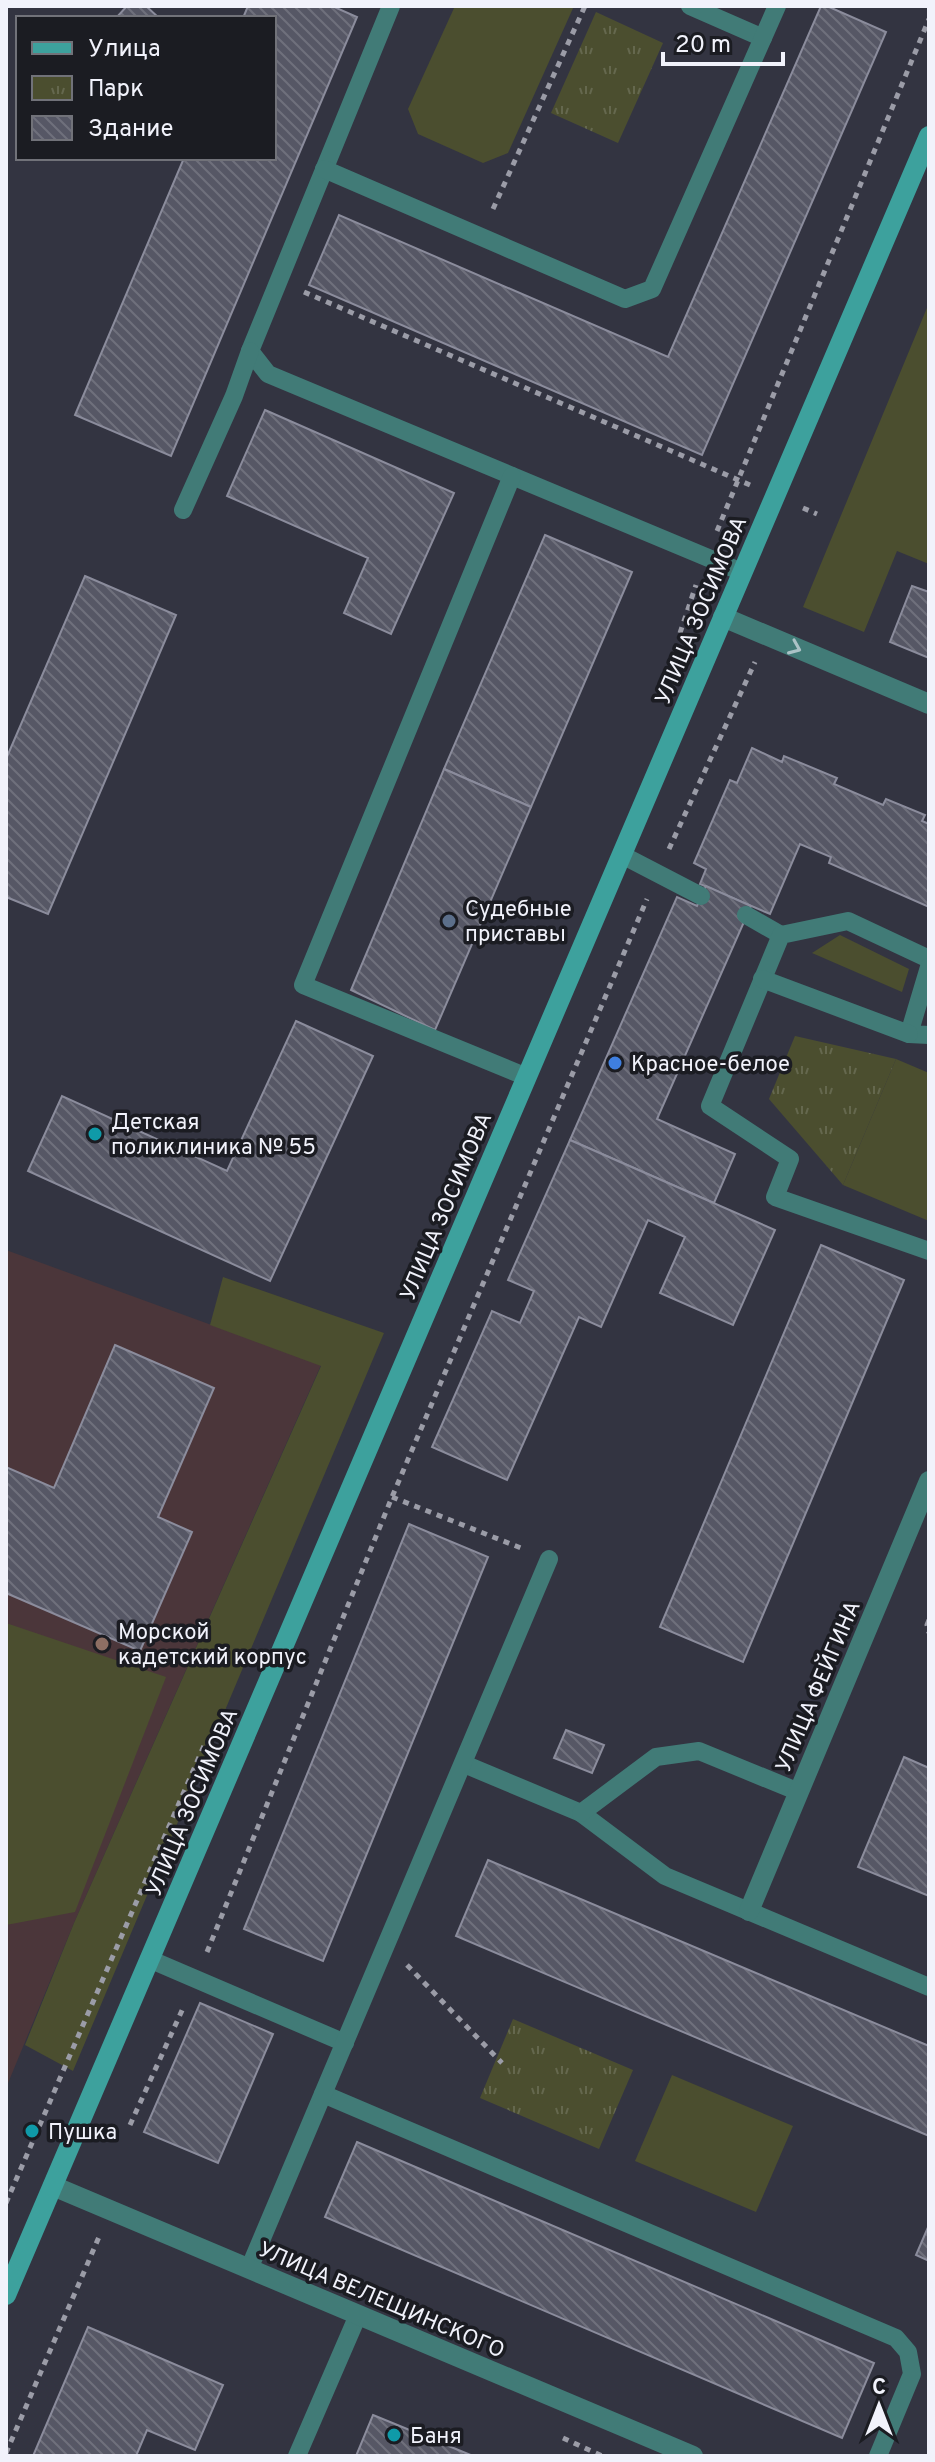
<svg xmlns="http://www.w3.org/2000/svg" width="935" height="2462" viewBox="0 0 935 2462" font-family="Overpass,sans-serif">
  <defs>
    <pattern id="park-tufts" width="24" height="20" patternUnits="userSpaceOnUse" patternTransform="scale(2)"><rect width="24" height="20" fill="#4b4e2f"/><path d="M3 7l-1-3M5 7V3M7 7l1-3M15 17l-1-3M17 17v-4M19 17l1-3" fill="none" stroke="#65684e"/></pattern>
    <pattern id="building-back-hatch" width="6" height="6" patternUnits="userSpaceOnUse" patternTransform="scale(2)"><rect width="6" height="6" fill="#565765"/><path d="M-1 5l2 2M0 0l6 6M5-1l2 2" fill="none" stroke="#6f707c"/></pattern>
  </defs>
  <rect width="100%" height="100%" fill="#333441"/>
  <path fill="#4b363a" d="M6,1250l315,115 -247,558 -68,165z"/>
  <g fill="#4b4e2f">
    <path d="M455,6h119l-66,147 -25,10 -65,-29 -10,-25z"/>
    <path d="M929,303v261l-32,-13 -33,81 -61,-25z"/>
    <path d="M840,935l69,34 -7,23 -90,-39z"/>
    <path d="M896,1059l33,14v148l-86,-36z"/>
    <path d="M223,1277l161,56 -311,738 -48,-26 49,-122 247,-557 -111,-41z"/>
    <path d="M6,1623l160,54 -91,235 -69,13z"/>
    <path d="M672,2075l121,51 -37,86 -121,-51z"/>
  </g>
  <g fill="url(#park-tufts)">
    <path d="M596,12l67,31 -45,100 -67,-30z"/>
    <path d="M795,1036l101,23 -53,126 -74,-86z"/>
    <path d="M513,2019l120,51 -34,79 -119,-51z"/>
  </g>
  <g fill="url(#building-back-hatch)" stroke="#8b8c9c" stroke-width="2">
    <path d="M127,6h19l13,12h-43z"/>
    <path d="M248,6h84l25,11 -186,439 -96,-41 109,-257h90v-140h-31z"/>
    <path d="M821,6h6l59,26 -184,423 -393,-170 30,-70 329,142z"/>
    <path d="M265,410l189,83 -63,141 -47,-21 24,-55 -141,-62z"/>
    <path d="M545,535l87,37 -101,235 -87,-38z"/>
    <path d="M85,576l91,39 -128,299 -42,-17v-138z"/>
    <path d="M912,586l17,6v66l-39,-16z"/>
    <path d="M752,748l30,14 2,-6 53,22 -3,6 49,21 3,-6 39,16 -3,6 7,3v83l-100,-44 2,-6 -31,-13 -30,70 -70,-30 6,-15 -12,-6 36,-83 7,3z"/>
    <path d="M444,769l87,38 -96,223 -84,-40z"/>
    <path d="M706,886l45,20 -94,213 78,35 -21,49 -144,-63 107,-243 20,9z"/>
    <path d="M296,1021l77,35 -103,225 -242,-110 34,-75 165,75z"/>
    <path d="M570,1140l205,90 -42,95 -73,-32 25,-56 -37,-17 -47,107 -22,-10 -72,163 -75,-33 60,-136 28,12 14,-32 -26,-11z"/>
    <path d="M821,1245l83,35 -161,382 -83,-35z"/>
    <path d="M115,1345l99,43 -56,129 34,15 -52,119 -134,-58v-126l48,21z"/>
    <path d="M409,1524l79,33 -165,404 -79,-32z"/>
    <path d="M566,1730l38,15 -12,28 -38,-15z"/>
    <path d="M904,1757l25,11v128l-71,-29z"/>
    <path d="M488,1860l441,186v90l-473,-200z"/>
    <path d="M200,2003l73,31 -55,129 -74,-31z"/>
    <path d="M357,2142l517,221 -32,75 -517,-221z"/>
    <path d="M929,2225v36l-13,-6z"/>
    <path d="M88,2327l135,58 -28,65 -48,-20 -11,26h-103z"/>
    <path d="M373,2415l100,41h-117z"/>
  </g>
  <g fill="none" stroke-linecap="round" stroke-linejoin="round">
    <g stroke="#9b9ca7" stroke-width="5" stroke-dasharray="6 6" stroke-linecap="butt">
      <path d="M493,209l92,-203"/>
      <path d="M304,292l446,193"/>
      <path d="M803,508l14,6"/>
      <path d="M717,531l212,-512"/>
      <path d="M680,633l16,-48"/>
      <path d="M669,849l86,-187"/>
      <path d="M392,1497l129,51"/>
      <path d="M929,1620l-2,5 2,8"/>
      <path d="M207,1952l185,-455 255,-598"/>
      <path d="M407,1965l95,98"/>
      <path d="M130,2125l54,-119"/>
      <path d="M6,2203l200,-462"/>
      <path d="M563,2438l39,18"/>
      <path d="M6,2453l93,-216"/>
    </g>
    <g stroke="#417b77" stroke-width="18">
      <path d="M391,6l-141,345 18,23 474,198"/>
      <path d="M690,6l73,32"/>
      <path d="M324,169l301,130 27,-10 125,-283"/>
      <path d="M512,476l-209,509 224,92"/>
      <path d="M183,510l51,-114 16,-45"/>
      <path d="M622,855l79,41"/>
      <path d="M746,915l35,20"/>
      <path d="M929,959l-81,-38 -67,14 -71,171 80,53 -15,38 154,54"/>
      <path d="M929,967l-20,67 20,1"/>
      <path d="M762,979l147,55"/>
      <path d="M464,1764l117,49 84,63 264,111"/>
      <path d="M581,1813l75,-56 43,-6 100,41"/>
      <path d="M149,1959l196,84"/>
      <path d="M323,2094l573,244 12,14 4,22 -34,82"/>
      <path d="M249,2269l300,-710"/>
      <path d="M297,2456l61,-141"/>
    </g>
    <g stroke="#417b77" stroke-width="20">
      <path d="M723,617l206,87"/>
      <path d="M749,1911l180,-430"/>
      <path d="M53,2186l640,270"/>
    </g>
    <path stroke="#3da19d" stroke-width="20" d="M6,2295l923,-2159"/>
  </g>
  <defs><path id="oneway-chevron" d="M-2-3.5L2.5 0L-2 3.5" fill="none" stroke-width="1.6" stroke-linecap="round" stroke-linejoin="round" transform="scale(2)"/></defs>
  <use stroke="#abc2c6" href="#oneway-chevron" transform="translate(795 648) rotate(23)"/>
  <circle fill="#5c6f8a" stroke="#1b1c22" stroke-width="3" cx="449" cy="921" r="8"/>
  <circle fill="#3f7fe0" stroke="#1b1c22" stroke-width="3" cx="615" cy="1063" r="8"/>
  <g fill="#0f9aa8" stroke="#1b1c22" stroke-width="3">
    <circle cx="95" cy="1134" r="8"/>
    <circle cx="32" cy="2131" r="8"/>
    <circle cx="394" cy="2435" r="8"/>
  </g>
  <circle fill="#8d6e63" stroke="#1b1c22" stroke-width="3" cx="102" cy="1644" r="8"/>
  <g text-anchor="middle" stroke-width="7" stroke-linejoin="round" paint-order="stroke">
    <g font-size="22" fill="#f1f2fb" stroke="#1b1c22">
      <text transform="translate(700 610) rotate(-67)" y="8">УЛИЦА ЗОСИМОВА</text>
      <text transform="translate(445 1206) rotate(-67)" y="8">УЛИЦА ЗОСИМОВА</text>
      <text transform="translate(817 1686) rotate(-67)" y="8">УЛИЦА ФЕЙГИНА</text>
      <text transform="translate(191 1802) rotate(-67)" y="8">УЛИЦА ЗОСИМОВА</text>
      <text transform="translate(382 2299) rotate(23)" y="8">УЛИЦА ВЕЛЕЩИНСКОГО</text>
    </g>
    <g font-size="22" fill="#f1f2fb" stroke="#1b1c22" text-anchor="start">
      <text x="465" y="916">Судебные<tspan x="465" dy="25">приставы</tspan></text>
      <text x="631" y="1071">Красное-белое</text>
      <text x="111" y="1129">Детская<tspan x="111" dy="25">поликлиника № 55</tspan></text>
      <text x="118" y="1639">Морской<tspan x="118" dy="25">кадетский корпус</tspan></text>
      <text x="48" y="2139">Пушка</text>
      <text x="410" y="2443">Баня</text>
    </g>
  </g>
  <rect width="935" height="2462" fill="none" stroke="#f1f2fb" stroke-width="16"/>
  <rect x="16" y="16" width="260" height="144" fill="#1b1c22" stroke="#717279" stroke-width="2"/>
  <rect x="32" y="42" width="40" height="12" fill="#3da19d" stroke="#717279" stroke-width="2"/>
  <text x="88" y="56" font-size="24" fill="#f1f2fb">Улица</text>
  <rect x="32" y="76" width="40" height="24" fill="url(#park-tufts)" stroke="#717279" stroke-width="2"/>
  <text x="88" y="96" font-size="24" fill="#f1f2fb">Парк</text>
  <rect x="32" y="116" width="40" height="24" fill="url(#building-back-hatch)" stroke="#717279" stroke-width="2"/>
  <text x="88" y="136" font-size="24" fill="#f1f2fb">Здание</text>
  <g transform="translate(879 2406)" stroke="#1b1c22" stroke-width="6" paint-order="stroke">
  <path d="M0-6L14 30L0 20L-14 30Z" fill="#f1f2fb"/>
  <text y="-12" font-size="22" font-weight="bold" text-anchor="middle" fill="#f1f2fb">С</text>
  </g>
  <path d="M663 52v12h120v-12" fill="none" stroke="#f1f2fb" stroke-width="4"/>
  <text x="675" y="52" font-size="24" fill="#f1f2fb" stroke="#1b1c22" stroke-width="6" paint-order="stroke">20 m</text>
</svg>
